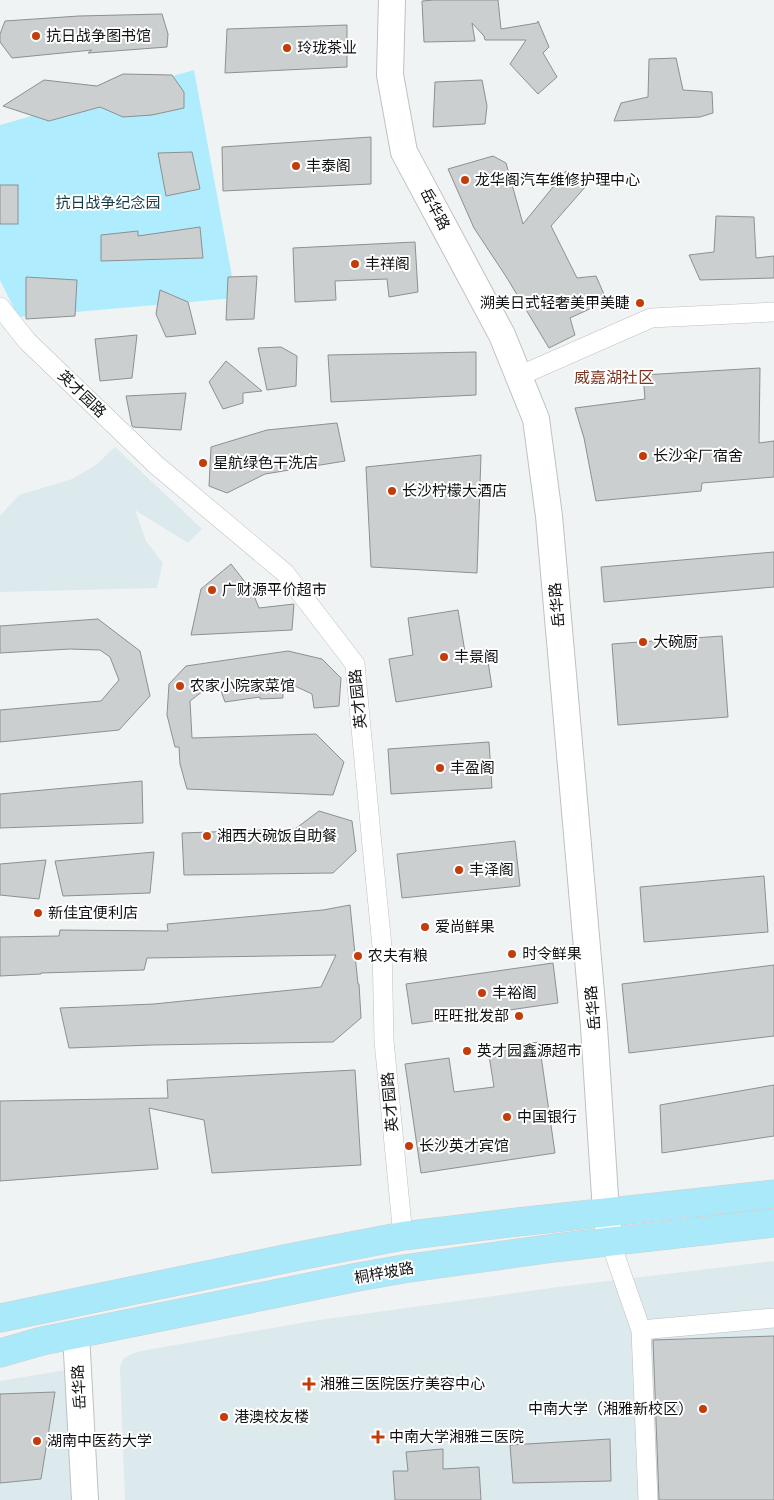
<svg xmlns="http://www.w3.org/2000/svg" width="774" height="1500" viewBox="0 0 774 1500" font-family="'Source Sans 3','Noto Sans SC',sans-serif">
  <rect width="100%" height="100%" fill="#f0f3f4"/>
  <g fill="#dce9ed">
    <path d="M115,447l87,82 -14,14 -53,-33 11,31 17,22 -6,25 -157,4v-76l19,-21 53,-16 24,-14z"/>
    <path d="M774,1261v239h-649l-5,-133 4,-9 8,-4 9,-3 171,-30 246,-34z"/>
    <path d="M72,1369l4,131h-76v-119z"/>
  </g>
  <path fill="#afedfe" d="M194,70l42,228 -218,19 -18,-37v-155z"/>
  <g fill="#cccfd0" stroke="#8d9091">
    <path d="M434,0h64l3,29 36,-6 1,-2 11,26 -6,6 14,24 -19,17 -28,-30 16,-24h-41l-1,-4 -12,-13 3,18 -51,1 -2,-41z"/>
    <path d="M162,14l6,20 -1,13 -79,6 4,-3 -80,8 -12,-16v-8l5,-13 74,-5z"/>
    <path d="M347,25v42l-122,6 2,-44z"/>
    <path d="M676,58l7,32 29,2 1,21 -13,4 -86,4 7,-18 27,-6 1,-38z"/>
    <path d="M123,74l49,1 12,17v16l-32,7 -29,2 -23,-10 -51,14 -46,-15 41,-26 53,6z"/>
    <path d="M482,80l5,26 -2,18 -52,3 2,-45z"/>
    <path d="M371,137v47l-148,7 -1,-44z"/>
    <path d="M192,152l8,37 -34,7 -8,-43z"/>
    <path d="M493,156l13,7 17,61 43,-53 20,15 -35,40 26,52 19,-2 11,25 -37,17 5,17 -26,13 -42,-70 -33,-50 -26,-59z"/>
    <rect x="0" y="185" width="18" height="39"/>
    <path d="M716,216l38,1 2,41 18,-2v22l-74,2 -11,-25 25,-3z"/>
    <path d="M200,227l3,31 -102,3v-26l37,-4v5z"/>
    <path d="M415,242l3,50 -29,5 -2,-18 -52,2 1,19 -41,2 -2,-54z"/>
    <path d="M257,276l-3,43 -28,1 2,-43z"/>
    <path d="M26,277l51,3 -2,36 -49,3z"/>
    <path d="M160,290l28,12 8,32 -30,3 -10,-23z"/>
    <path d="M137,335l-5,43 -32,3 -5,-42z"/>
    <path d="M281,347l16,9 -1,30 -29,4 -9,-42z"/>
    <path d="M476,352v43l-145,7 -3,-47z"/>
    <path d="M226,361l36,30 -19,2v10l-20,6 -14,-27z"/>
    <path d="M760,368l-1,75 15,-2v36l-72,6 -1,8 -105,10 -12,-63 -9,-30 70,-9 -2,-24z"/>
    <path d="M186,393l-5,37 -48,-3 -1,-1 -6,-30z"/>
    <path d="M337,423l8,38 -80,13 -38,19 -18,-7 2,-39 56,-17z"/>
    <path d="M481,455l-4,118 -106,-6 -5,-100z"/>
    <path d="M774,552v35l-170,15 -3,-35z"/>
    <path d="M231,564l21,27 7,17 35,-4 -2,26 -101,5 10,-46z"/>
    <path d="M458,610l7,42 21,-3 6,38 -96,15 -7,-43 24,-4 -5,-37z"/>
    <path d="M98,619l42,32 10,45 -31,34 -119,12v-32l101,-9 18,-21 -9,-23 -10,-7 -30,-1 -70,4v-27z"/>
    <path d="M722,636l6,81 -110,8 -6,-81z"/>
    <path d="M288,651l34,8 19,19 -2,28 -25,2 -2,-14 -30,-14 1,18 -23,1v-2l-35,5 -4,-11h-18l-13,10 2,37 124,-4 28,28 -11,33 -146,-6 -7,-25 -1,-17h-4l-8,-32 2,-31 17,-18z"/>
    <path d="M489,742l3,46 -101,6 -3,-45z"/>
    <path d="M142,781l1,42 -143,5v-34z"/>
    <path d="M319,811l33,10 4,30 -23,22 -149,2 -2,-42 113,-4z"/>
    <path d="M515,841l5,45 -118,12 -5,-44z"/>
    <path d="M154,852l-4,41 -87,3 -8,-35z"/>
    <path d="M46,860l-7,39 -39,-4v-31z"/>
    <path d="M764,876l4,56 -124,10 -4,-55z"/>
    <path d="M350,905l8,79h1l2,34 -28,24 -181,3 -83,3 -9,-40 94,-4 167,-17 15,-32 -189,3 -3,12 -103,3v1l-41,2v-39l59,-1 1,-6 108,1 -1,-7 156,-14z"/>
    <path d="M553,963l5,40 -146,21 -6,-40z"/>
    <path d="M774,965v71l-145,17 -7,-69z"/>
    <path d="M539,1042l16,111 -134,20 -16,-109 44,-6 5,34 40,-5 -6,-38z"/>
    <path d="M355,1070l6,95 -149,8 -8,-53 -55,-12 9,61 -158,12v-80l168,-3 -1,-18z"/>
    <path d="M774,1085v51l-112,17 -2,-48z"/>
    <path d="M774,1336v164h-115l-6,-160z"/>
    <path d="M55,1392l-14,87 -41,4v-89z"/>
    <path d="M610,1439l1,42 -98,2 -3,-38z"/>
    <path d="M443,1449v20l36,-2 2,33h-86l-2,-29h15l-2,-19z"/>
  </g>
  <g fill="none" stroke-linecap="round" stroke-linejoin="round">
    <g stroke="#bec1c2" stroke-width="20">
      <g id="street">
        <path d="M0,307l27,34 128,123 130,109 70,91 17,181 10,101 2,95 19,195"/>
        <path d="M519,376l132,-58 123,-6"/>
        <path d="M610,1241l31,89 7,170"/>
        <path d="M641,1330l133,-12"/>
      </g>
    </g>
    <g stroke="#bec1c2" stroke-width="28">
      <g id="secondary">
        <path d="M392,0l-2,75 14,77 98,183 34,84 13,97 45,511 12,185 4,29"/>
        <path d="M76,1334l9,166"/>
      </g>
    </g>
    <g stroke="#cfcfd0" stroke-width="29">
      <g id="primary">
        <path d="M0,1318l299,-62 104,-20 115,-14 256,-28"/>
        <path d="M0,1353l42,-12 316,-64 45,-8 151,-21 220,-25"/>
      </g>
    </g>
    <use href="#street" stroke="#fff" stroke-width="19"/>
    <use href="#secondary" stroke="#fff" stroke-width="26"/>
    <use href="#primary" stroke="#aae9fa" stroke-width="28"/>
  </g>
  <g fill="#c43c09" stroke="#fff" stroke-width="2">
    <circle cx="36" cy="36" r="5"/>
    <circle cx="287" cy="48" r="5"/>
    <circle cx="296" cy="166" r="5"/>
    <circle cx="465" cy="180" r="5"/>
    <circle cx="355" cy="264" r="5"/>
    <circle cx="640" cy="303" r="5"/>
    <circle cx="643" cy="456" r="5"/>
    <circle cx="203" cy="463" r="5"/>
    <circle cx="392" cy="491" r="5"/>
    <circle cx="212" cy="590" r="5"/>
    <circle cx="643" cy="642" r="5"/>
    <circle cx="444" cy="657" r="5"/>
    <circle cx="180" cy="686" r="5"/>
    <circle cx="440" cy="768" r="5"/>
    <circle cx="207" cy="836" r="5"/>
    <circle cx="459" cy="870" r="5"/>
    <circle cx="38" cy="913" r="5"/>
    <circle cx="425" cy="927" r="5"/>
    <circle cx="512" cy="954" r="5"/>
    <circle cx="358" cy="956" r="5"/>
    <circle cx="482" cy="993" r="5"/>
    <circle cx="519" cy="1016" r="5"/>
    <circle cx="467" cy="1051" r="5"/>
    <circle cx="507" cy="1117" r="5"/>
    <circle cx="409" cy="1146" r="5"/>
    <path d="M306.5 1376.5h5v5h5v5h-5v5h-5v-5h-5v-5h5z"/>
    <circle cx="703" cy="1409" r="5"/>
    <circle cx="224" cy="1417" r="5"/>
    <path d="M375.5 1429.5h5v5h5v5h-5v5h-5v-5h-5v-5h5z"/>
    <circle cx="37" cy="1441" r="5"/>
  </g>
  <g text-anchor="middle" stroke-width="4" stroke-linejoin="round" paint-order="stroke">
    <g font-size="15" fill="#101112" stroke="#fff" text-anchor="start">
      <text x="46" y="41">抗日战争图书馆</text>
      <text x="297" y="53">玲珑茶业</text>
      <text x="306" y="171">丰泰阁</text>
      <text x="475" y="185">龙华阁汽车维修护理中心</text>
      <text x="365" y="269">丰祥阁</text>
      <text x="630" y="308" text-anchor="end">溯美日式轻奢美甲美睫</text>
      <text x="653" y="461">长沙伞厂宿舍</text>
      <text x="213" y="468">星航绿色干洗店</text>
      <text x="402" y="496">长沙柠檬大酒店</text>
      <text x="222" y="595">广财源平价超市</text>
      <text x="653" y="647">大碗厨</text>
      <text x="454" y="662">丰景阁</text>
      <text x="190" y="691">农家小院家菜馆</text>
      <text x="450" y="773">丰盈阁</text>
      <text x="217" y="841">湘西大碗饭自助餐</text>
      <text x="469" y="875">丰泽阁</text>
      <text x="48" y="918">新佳宜便利店</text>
      <text x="435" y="932">爱尚鲜果</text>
      <text x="522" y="959">时令鲜果</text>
      <text x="368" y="961">农夫有粮</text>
      <text x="492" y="998">丰裕阁</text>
      <text x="509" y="1021" text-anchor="end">旺旺批发部</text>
      <text x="477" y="1056">英才园鑫源超市</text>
      <text x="517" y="1122">中国银行</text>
      <text x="419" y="1151">长沙英才宾馆</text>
      <text x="320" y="1389">湘雅三医院医疗美容中心</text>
      <text x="693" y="1414" text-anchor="end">中南大学（湘雅新校区）</text>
      <text x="234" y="1422">港澳校友楼</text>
      <text x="389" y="1442">中南大学湘雅三医院</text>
      <text x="47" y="1446">湖南中医药大学</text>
    </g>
    <g font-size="15" fill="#103a44" stroke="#fff">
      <text x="108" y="208">抗日战争纪念园</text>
    </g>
    <g font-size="15" fill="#101112" stroke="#fff">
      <text transform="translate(435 209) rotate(62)" y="5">岳华路</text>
      <text transform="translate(82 394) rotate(44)" y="5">英才园路</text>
      <text transform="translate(557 605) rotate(-95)" y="5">岳华路</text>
      <text transform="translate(358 699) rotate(-96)" y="5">英才园路</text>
      <text transform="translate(593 1008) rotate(-95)" y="5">岳华路</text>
      <text transform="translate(390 1102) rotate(-95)" y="5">英才园路</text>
      <text transform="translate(384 1273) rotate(-10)" y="5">桐梓坡路</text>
      <text transform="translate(79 1387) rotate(-93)" y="5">岳华路</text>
    </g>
    <g font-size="16" fill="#7a3623" stroke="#fff">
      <text x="614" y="383">威嘉湖社区</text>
    </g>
  </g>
</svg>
